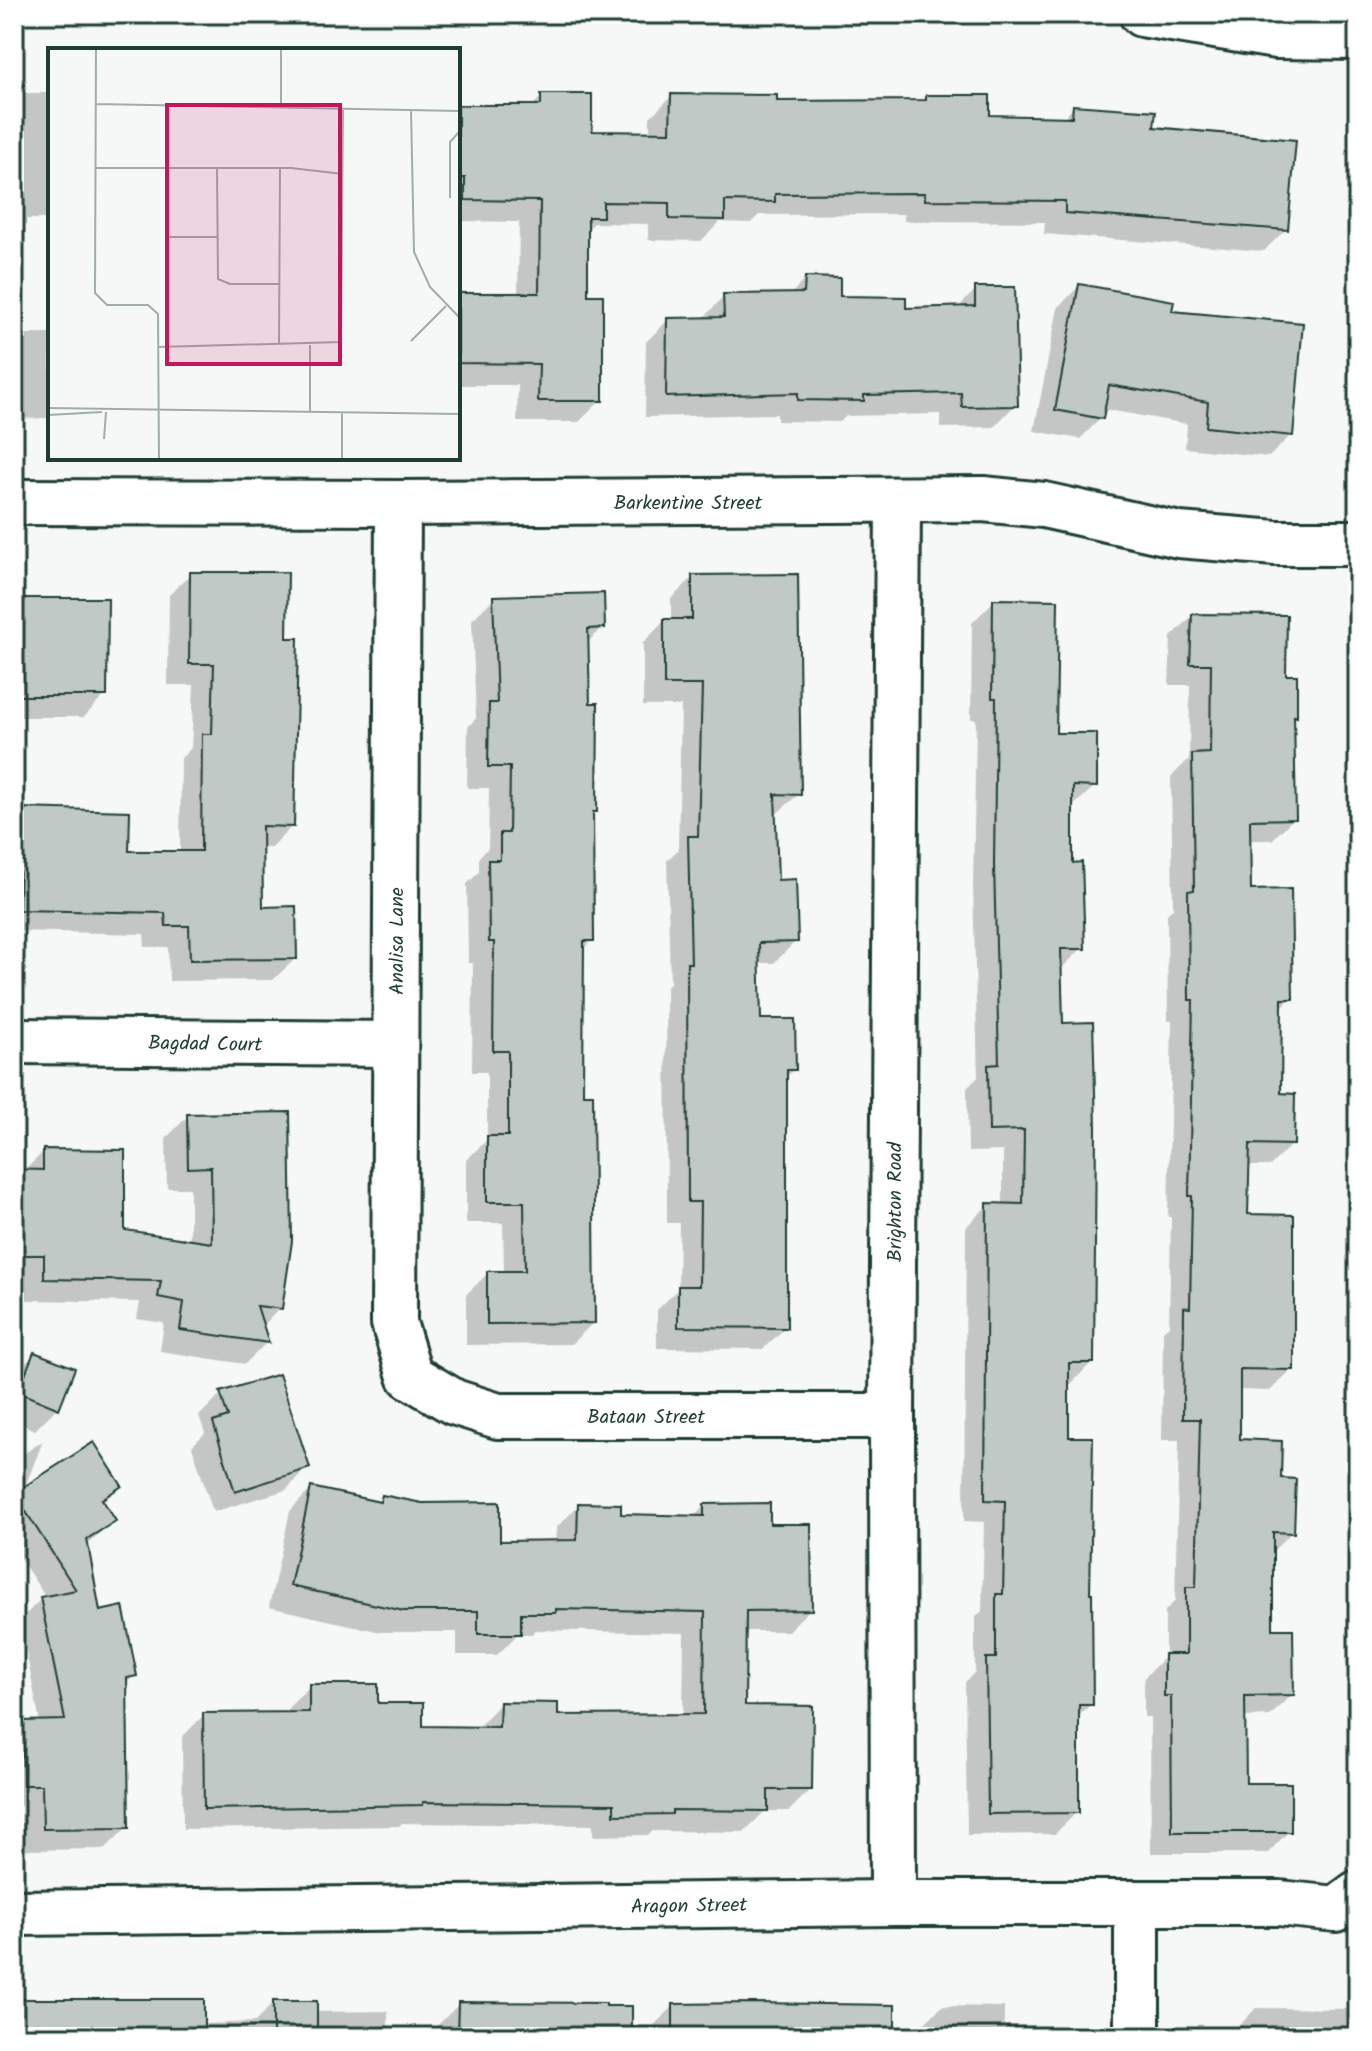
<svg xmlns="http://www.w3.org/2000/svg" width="1372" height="2051" viewBox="0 0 1372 2051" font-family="Kalam,sans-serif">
  <rect width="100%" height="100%" fill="#f6f7f7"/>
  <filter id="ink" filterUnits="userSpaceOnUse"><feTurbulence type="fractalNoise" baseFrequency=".0125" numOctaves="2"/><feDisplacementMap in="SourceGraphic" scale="16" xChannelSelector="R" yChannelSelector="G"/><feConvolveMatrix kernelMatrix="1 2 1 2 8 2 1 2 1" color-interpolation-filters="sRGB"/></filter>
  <g filter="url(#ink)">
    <g fill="#0003">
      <path d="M22,93h28v126h-36v-118z"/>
      <path d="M542,96l48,37h60v-16l22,-21 103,7 147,-1 5,-5 61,20 74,2 12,-12 78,22 134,100 -22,22 -220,-17 1,-12 -141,-1v-7l-145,1 -8,8 -31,-1 -19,19 -53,-1v-16l-54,-1 -8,8v66l15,103 -22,22h-62l1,-37h-60v14v-104h60l1,-73 -61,-1v-114h73z"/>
      <path d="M805,279l33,19 66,12 53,-1 19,-20 39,116 -21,22 -53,1 -1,-14 -94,2 -6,6 -63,-1v-7l-132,3 1,-75 22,-22h34l22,-24 66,-1z"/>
      <path d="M1079,286l91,27 121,122 -22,22 -84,-9 2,-24 -84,-15 -2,9 -21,21 -46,-8 24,-123z"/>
      <path d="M14,334h36v84l-36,1z"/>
      <path d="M191,574l94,66 7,186 -21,22h-11l1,61 34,50 -22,21 -104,1 -1,-34h-23l-1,-13 -130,-3v-121l114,3 -1,40h53l1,-95 10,-10 3,-63h-26l1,-90z"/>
      <path d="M693,577l106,217 -25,22 2,66 20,59 -22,22h-17l2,58 35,49 -9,8v250l-22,21 -106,-1v-38l21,-21 1,-66h-12l-1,-236 4,-4 -3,-123 11,-10 3,-144h-38v-63l21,-22h7v-22z"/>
      <path d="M494,598l109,29 -17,17 9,167 -4,4 1,125 -10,10 -1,146 12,227 -22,21 -105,1v-50l22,-22h16l-1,-50h-37v-63l21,-20v-68h-15l1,-109h-5l-1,-79 12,-12v-15l9,-9 1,-60h-22l1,-61 8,-9 -4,-98z"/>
      <path d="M14,600l91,95 -21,22h-70z"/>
      <path d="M994,601l60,134 41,51 -24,22v57l11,83 -22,22 1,55 31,337 -21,22h-4v55l21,156 3,109 -14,14v94l-22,22 -88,1 -2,-153 10,-10v-54l7,-7 2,-89 -20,-1 2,-294 22,-22h15v-54l-35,1 -1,-64 11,-11 -5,-190 3,-168h-5l1,-96z"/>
      <path d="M1192,616l92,61 11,39 -3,2 2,100 -22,22h-24l1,52 42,106 -11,11 -1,86 13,49 -22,22h-23l-1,50 46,153 -22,22 -32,-1 -1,51 42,39 13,52 -21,21v78l21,64 -22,21 -27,1 1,68 45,46 -21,22h-117l-1,-136h-6v-39l21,-22v-45l10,-10 4,-161h-17l1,-109 6,-5 2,-109h-3l4,-196h-4l-1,-107 6,-6 -2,-131 18,-18 1,-74h-21l2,-48z"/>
      <path d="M188,1116l92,192 -18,19 5,15 -22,22 -85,-13 4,-28 -27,-4 3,-17 -116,-2v-24h-10v-105h10l20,-20 79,81 67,10v-54h-23l-1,-50z"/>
      <path d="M35,1354l22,54 -22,22 -21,-9v-46z"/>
      <path d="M221,1394l86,74 -21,22 -73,22 -21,-66 13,-13 -6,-17z"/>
      <path d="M43,1441l-19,48 96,-3 -18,17 11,17 -27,26 13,67 36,62 -10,10 2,142 -22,22 -83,1 -1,-44h-7v-75l8,-8h18l-20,-103 21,-21 5,-1 -32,-49v-89z"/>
      <path d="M311,1489l65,14 7,-6 115,46 58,-1 1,-15 22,-22 40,11 74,2 11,-12 64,20 42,83 -22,22h-44l-1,76 67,83 -21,21h-24l-21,21 -91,-1 -5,4 -55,1v-11l-191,-2 -3,3 -216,3 -1,-92 22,-22 84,-1v-6l22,-22 66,19 45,23 57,1 1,-3 21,-22 56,13 127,-1 1,-83 -149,-3 -3,4h-14l-21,21h-40v-23h-76l-112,-25 21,-96z"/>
      <path d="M14,2001l188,23 53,-2 18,-19 42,9 73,-1v26h-374z"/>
      <path d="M459,2004l145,21 49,1 21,-20 185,31h-422v-11z"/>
      <path d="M942,2006l62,1v19l42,1v10h-126v-9z"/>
      <path d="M1256,2008l102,1v28h-152l9,-8h21z"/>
    </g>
    <g fill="#c0c9c6" stroke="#1f3d34" stroke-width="2">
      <path d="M541,94h51v37l78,1 1,-38 106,1v6l149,-1v-5h64v20l82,2 1,-12 83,6 -2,16 142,13 -8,90 -223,-17v-12l-140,-1v-7l-150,1v8l-50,-1v19l-56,-1v-16l-66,-1v15h-15v78h15v106h-65l1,-37 -81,-1v-70h81l1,-92 -75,-1v-22h-7v-73h83z"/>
      <path d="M805,277l35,1v18l66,1v11l69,-2v-19h40l3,119 -56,1 -1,-14 -97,2v6l-66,-1v-7l-132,4 1,-79 57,-1 -1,-23 81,-1z"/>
      <path d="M1079,284l95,17 -2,10 131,12 -10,113 -87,-9 2,-25 -99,-17 -6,34 -48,-9z"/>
      <path d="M190,572h98l-1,66h11l-4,189 -32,-1 1,81 33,-1 1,53 -107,1 -1,-34h-23l-1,-13 -146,-3 2,-102 109,3 -1,40h72l1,-117h10l2,-70h-25z"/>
      <path d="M798,574l3,221 -26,-1 3,86 18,-1 2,63 -39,1 2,76h34l1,51h-9v258l-109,-1v-41h21l1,-84h-12l-1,-239h4l-3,-127h10l4,-151h-38v-66h28v-44z"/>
      <path d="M604,593l1,35 -17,1 2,74h8l-1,109h-4l1,129h-10l-1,153h10l2,229 -108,1v-53h38l-1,-69h-37v-66h21v-85h-15l1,-109h-5l-1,-82h12v-27h9l1,-66h-22l1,-64h8l-4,-107z"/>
      <path d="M14,598h94l-1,98h-93z"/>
      <path d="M993,599l65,1 -2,133h41v54l-24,-1v77l9,-1 3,87h-24l2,74 30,-1 3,106 -2,235h-25v74h24l-3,156h2l1,112h-14v108l-91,1 -2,-156h10v-64h7l2,-93 -20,-1 2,-297 36,1 1,-74 -35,1 -1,-66 11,-1 -5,-200 2,-166h-4z"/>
      <path d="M1192,614l95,1 -1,60h11v42l-3,-1 2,103 -46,1 1,70 40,-1 2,110h-11l-1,94 14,1 -1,51 -44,-1 -2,70 46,1v155l-54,-1v70l42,2 -1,37 15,1 -2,54 -21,-1v97h20l1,66 -49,1 1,87h45v49h-119l-1,-136h-7v-42h22v-67h10l4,-168h-17l1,-112 6,1 2,-112h-3l4,-196h-4l-1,-109 6,-1 -2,-136 18,-1 1,-89h-21z"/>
      <path d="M290,1112l2,129 -10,68 -25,-3 12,37 -89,-13 4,-28 -26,-5 3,-16 -117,-2v-24h-30v-86l29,1v-21l82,1v80l87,13 -1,-76 -23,1 -1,-54z"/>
      <path d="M34,1352l41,16 -16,41 -41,-17z"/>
      <path d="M279,1374l31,94 -75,24 -22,-70 15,-5 -8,-25z"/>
      <path d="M94,1442l28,44 -20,13 14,22 -29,18 13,72 23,-5 14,70 -10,2 2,150 -86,1 -1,-44h-19l-1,-64 43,-1 -25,-123 36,-7 -62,-97z"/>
      <path d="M311,1487l69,15 2,-7 40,8 78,-1v39l77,-1 1,-37 43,1v10l83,2v-12l66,-1v21h41l1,86 -66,1 -1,94 68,1 -1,84h-44v21l-96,-1v4l-58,1v-11l-191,-2v3l-219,4 -1,-96 106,-1v-28h69v19h45v23l76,1 1,-25 58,1v12l146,-1 1,-102 -149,-3v4h-35v21h-43v-23h-74l-114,-25z"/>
      <rect x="14" y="1999" width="190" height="38"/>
      <rect x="273" y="2001" width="44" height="36"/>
      <path d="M458,2002l148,1v3h26v31h-175z"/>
      <path d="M754,2003l141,2v32h-222v-33z"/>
    </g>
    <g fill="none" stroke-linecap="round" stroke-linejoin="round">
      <g stroke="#1f3d34" stroke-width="50">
        <g id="minor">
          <path d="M1142,14l134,22 82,1"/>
          <path d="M14,502l384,1 585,-4 61,6 135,30 97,8h82"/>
          <path d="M398,503l-4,820 16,53 44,26 44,14h394"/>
          <path d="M14,1041l381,3"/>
          <path d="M893,1903l-1,-487 6,-915"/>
          <path d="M14,1913l879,-10h386l57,6 22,-16"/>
          <path d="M1137,2037v-134"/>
        </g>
      </g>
      <use href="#minor" stroke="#fff" stroke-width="44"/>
    </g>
  </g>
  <g text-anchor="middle" stroke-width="8" stroke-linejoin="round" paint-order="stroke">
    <g font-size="20" fill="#1f3d34" stroke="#fff">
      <text x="688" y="509">Barkentine Street</text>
      <text transform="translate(396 941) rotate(-90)" y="7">Analisa Lane</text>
      <text transform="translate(205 1043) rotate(1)" y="7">Bagdad Court</text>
      <text transform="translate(894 1202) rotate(-90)" y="7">Brighton Road</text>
      <text x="646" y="1423">Bataan Street</text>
      <text transform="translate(689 1905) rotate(-1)" y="7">Aragon Street</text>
    </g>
  </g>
  <g transform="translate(48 48)">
    <rect width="412" height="412" fill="#f6f7f7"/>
    <path fill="none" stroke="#a0ada9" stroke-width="2" d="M48,1l-1,244 12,12h41l10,9 1,145M48,56l364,7M233,57v-56M363,62l3,142 16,35 30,31M48,120h195l52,6M169,121l1,110 12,5h49M402,150v-56l10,-11M119,189h50M363,293l35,-35M231,297l1,-176M110,299l183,-5 2,-232M0,360l412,6M262,365v-68M294,365v46M0,367l54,-3M56,391l2,-27"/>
    <path fill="#c2185b" fill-opacity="0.15" stroke="#c2185b" stroke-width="4" d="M119,57h173v259h-173z"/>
    <rect width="412" height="412" fill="none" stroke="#1f3d34" stroke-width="4"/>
  </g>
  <rect width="1372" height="2051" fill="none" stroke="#fff" stroke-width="48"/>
  <rect x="24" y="24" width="1324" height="2003" fill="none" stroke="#1f3d34" stroke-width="3" filter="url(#ink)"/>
</svg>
